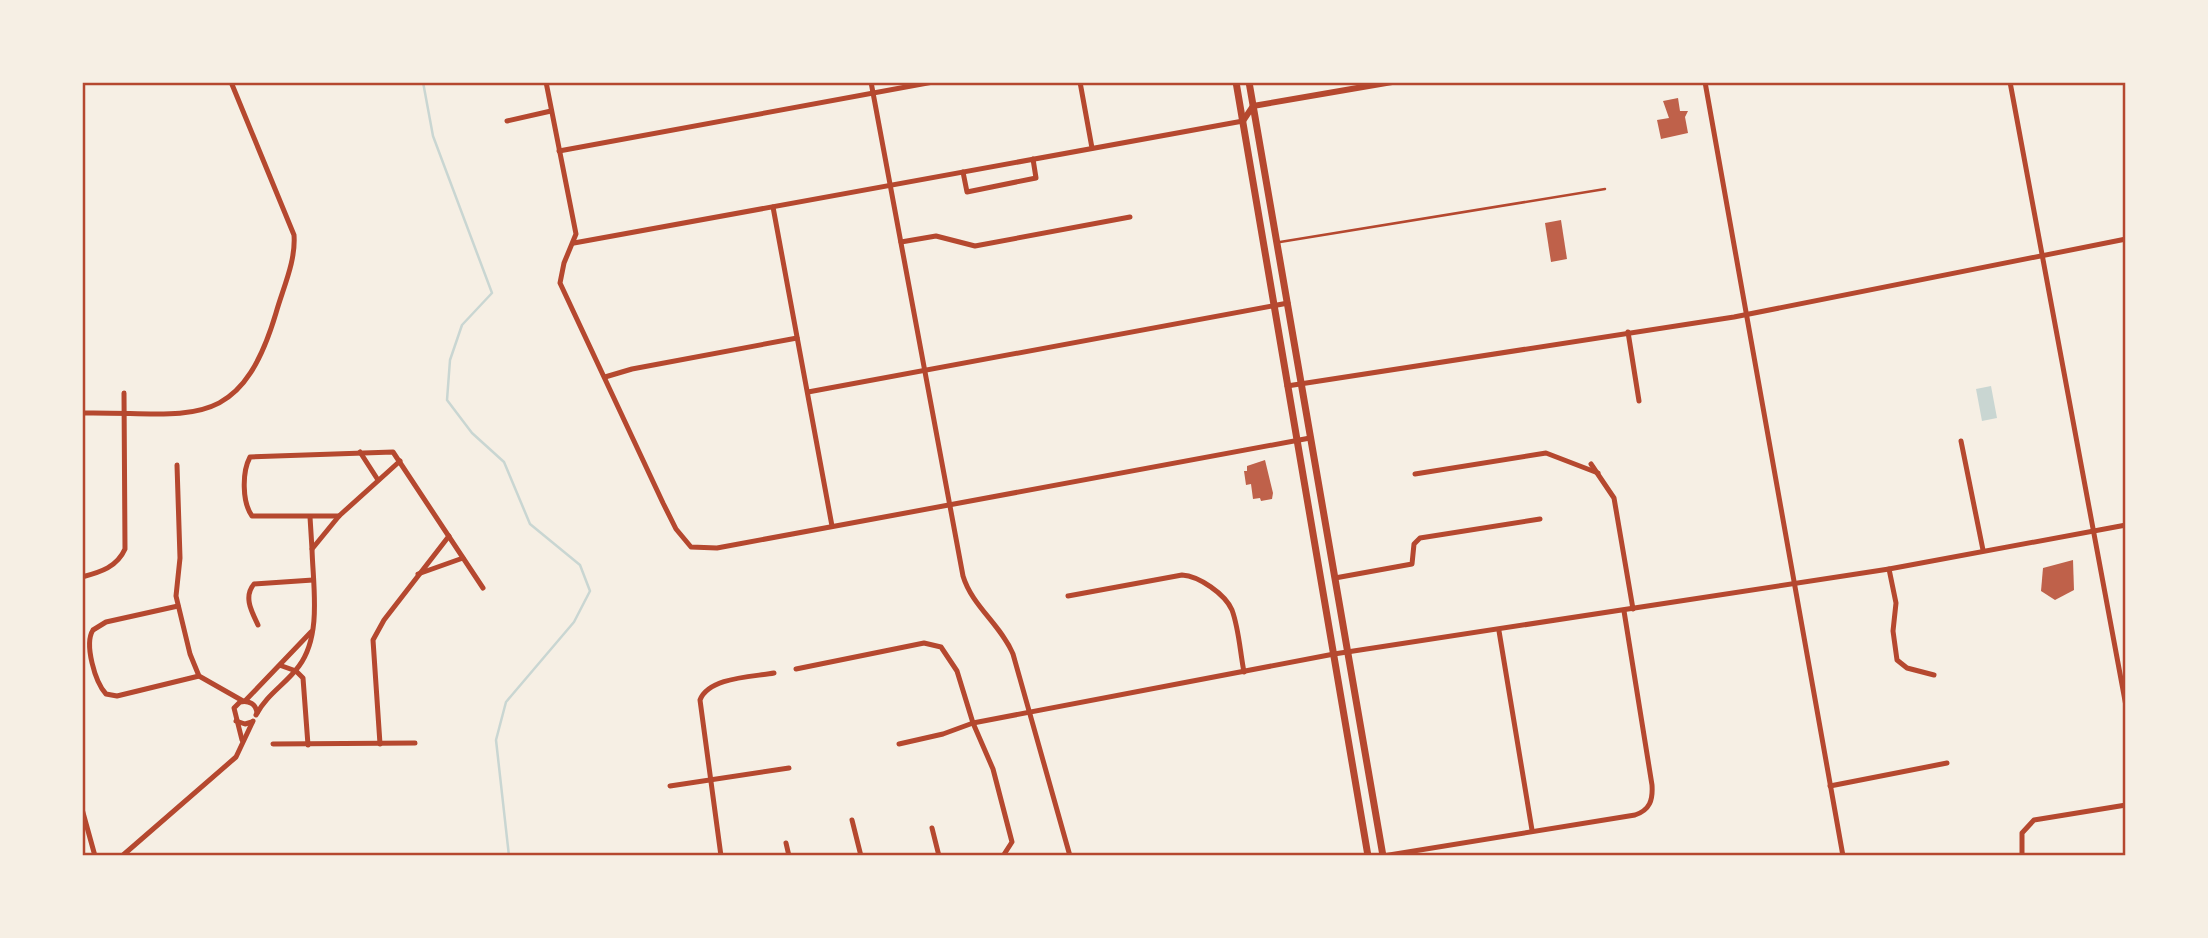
<svg xmlns="http://www.w3.org/2000/svg" width="2208" height="938" viewBox="0 0 2208 938" font-family="'Crimson Pro',serif">
  <rect width="100%" height="100%" fill="#f6efe4"/>
  <path fill="#c9d6d2" d="M1991,386l6,32 -15,3 -6,-32z"/>
  <g fill="none" stroke-linecap="round" stroke-linejoin="round">
    <path stroke="#c9d6d2" stroke-width="2.5" d="M423,82l10,54 59,157 -30,32 -12,35 -3,40 25,33 32,29 26,62 50,41 10,26 -16,31 -68,80 -10,38 13,116"/>
  </g>
  <g fill="#bf614a">
    <path d="M1678,98l2,13h8l-3,6 3,16 -27,6 -4,-19 12,-2 -6,-17z"/>
    <path d="M1561,220l6,39 -16,3 -6,-39z"/>
    <path d="M1265,460l8,33 -1,6 -11,2 -1,-3 -7,1 -2,-15 -5,1 -2,-14h3v-5z"/>
    <path d="M2073,560l1,30 -19,10 -14,-9 2,-23z"/>
  </g>
  <g fill="none" stroke-linecap="round" stroke-linejoin="round">
    <path stroke="#b5482f" stroke-width="2.5" d="M1280,242l325,-53"/>
    <g stroke="#b5482f" stroke-width="5">
      <path d="M546,82l30,152 -12,29 -4,20 103,220 13,26 15,18 26,1 593,-110"/>
      <path d="M871,82l92,494c9,30 38,49 50,78l57,202"/>
      <path d="M1080,82l12,66"/>
      <path d="M1705,82l138,774"/>
      <path d="M2010,82l116,624"/>
      <path d="M507,121l44,-10"/>
      <path d="M559,151l374,-69"/>
      <path d="M963,172l4,20 69,-14 -3,-19"/>
      <path d="M773,207l59,319"/>
      <path d="M901,242l35,-6 39,10 155,-29"/>
      <path d="M574,243l669,-122"/>
      <path d="M1628,332l11,69"/>
      <path d="M605,377l27,-8 165,-31"/>
      <path d="M1287,386l447,-69 392,-78"/>
      <path d="M808,392l480,-89"/>
      <path d="M82,413c106,-2 157,24 194,-100 7,-25 20,-52 18,-78l-63,-153"/>
      <path d="M1961,441l22,109"/>
      <path d="M360,452l18,28"/>
      <path d="M1591,464l23,34 19,111"/>
      <path d="M177,465l3,93 -4,38 14,58 9,22 44,25"/>
      <path d="M1415,474l131,-21 52,20"/>
      <path d="M339,516h-87c-10,-14 -10,-44 -2,-59l143,-5 90,136"/>
      <path d="M310,517l2,32"/>
      <path d="M1889,569l7,34 -3,28 4,29 10,8 27,7"/>
      <path d="M418,574l45,-16"/>
      <path d="M82,577c19,-5 35,-10 43,-28l-1,-156"/>
      <path d="M1335,578l77,-14 2,-20 6,-6 120,-19"/>
      <path d="M1068,596l114,-21c17,1 43,19 50,35 7,19 8,42 12,62"/>
      <path d="M178,606l-72,16 -13,8c-9,14 2,52 13,64l11,2 82,-20"/>
      <path d="M258,625c-6,-13 -15,-28 -4,-41l59,-4"/>
      <path d="M1499,631l33,199"/>
      <path d="M282,666l14,5 7,7 5,67"/>
      <path d="M796,669l128,-26 17,4 16,24 16,52 20,46 19,73 -9,14"/>
      <path d="M245,701l66,-69"/>
      <path d="M256,715c11,-21 30,-31 43,-49 23,-31 14,-80 13,-117l27,-33 61,-55"/>
      <path d="M236,721l9,3 7,-2"/>
      <path d="M242,740l-8,-32 6,-6c9,-2 16,2 17,11"/>
      <path d="M273,744l142,-1"/>
      <path d="M380,744l-7,-104 11,-20 65,-84"/>
      <path d="M899,744l44,-10 30,-11 361,-69 555,-85 237,-44"/>
      <path d="M670,786l119,-18"/>
      <path d="M1830,786l117,-23"/>
      <path d="M82,809l13,47"/>
      <path d="M852,820l9,36"/>
      <path d="M932,828l7,28"/>
      <path d="M786,843l3,13"/>
      <path d="M122,856l114,-99 17,-36"/>
      <path d="M721,856l-21,-156c9,-23 53,-23 74,-27"/>
      <path d="M1383,856l252,-41c15,-5 18,-15 17,-30l-28,-174"/>
      <path d="M2022,856v-23l12,-13 92,-15"/>
    </g>
    <path stroke="#b5482f" stroke-width="6" d="M1243,121l10,-15 139,-24"/>
    <g stroke="#b5482f" stroke-width="7">
      <path d="M1236,82l132,774"/>
      <path d="M1249,82l134,774"/>
    </g>
  </g>
  <rect width="2208" height="938" fill="none" stroke="#f6efe4" stroke-width="168"/>
  <rect x="84" y="84" width="2040" height="770" fill="none" stroke="#b5482f" stroke-width="2.5"/>
</svg>
